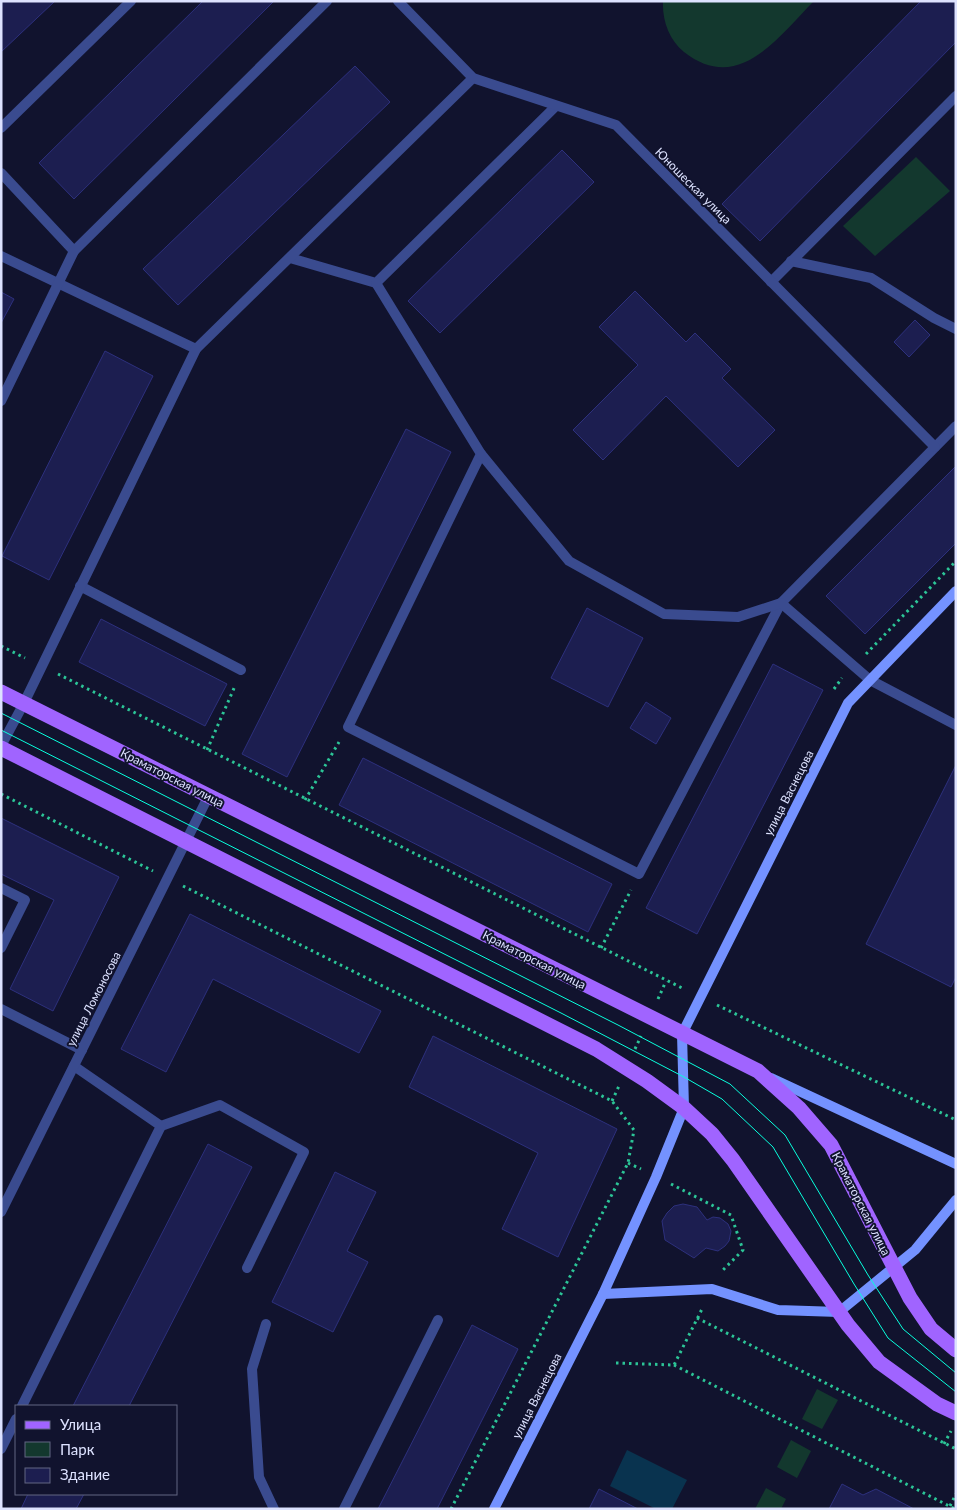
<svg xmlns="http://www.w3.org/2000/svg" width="957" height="1510" viewBox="0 0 957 1510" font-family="Lato,sans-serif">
  <rect width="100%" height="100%" fill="#11132e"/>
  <g fill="#13382e">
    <path d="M663,1h151c-36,36 -75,94 -130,51 -15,-12 -22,-32 -21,-51z"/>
    <path d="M916,157l34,34 -75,65 -32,-30z"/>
    <path d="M817,1389l21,11 -16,29 -20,-10z"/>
    <path d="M791,1440l20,11 -14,27 -20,-11z"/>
    <path d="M766,1488l20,11 -5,10h-26z"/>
  </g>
  <path fill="#09334f" d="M627,1450l60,30 -15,29h-16l-46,-23z"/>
  <g fill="#1c1e50" stroke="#2d307d">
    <path d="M1,1h54l-54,51z"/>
    <path d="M203,1h71l-200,198 -35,-36z"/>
    <path d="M921,1h35v41l-196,199 -38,-37z"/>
    <path d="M355,66l35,36 -212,203 -35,-36z"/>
    <path d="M562,150l32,32 -154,151 -32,-32z"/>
    <path d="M635,291l51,51 9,-9 36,36 -9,9 53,52 -37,37 -72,-71 -63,64 -30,-30 65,-65 -39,-38z"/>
    <path d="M1,292l13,7 -13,24z"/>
    <path d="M915,320l15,15 -21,22 -15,-15z"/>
    <path d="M105,351l48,25 -104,204 -47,-24z"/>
    <path d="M406,429l45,23 -164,325 -45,-23z"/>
    <path d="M956,466v77l-91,91 -39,-38z"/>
    <path d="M587,608l56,30 -35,69 -57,-29z"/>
    <path d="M101,619l126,65 -22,42 -126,-64z"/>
    <path d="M773,664l50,26 -126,244 -51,-26z"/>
    <path d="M646,702l25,16 -15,26 -26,-16z"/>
    <path d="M363,758l249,126 -24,48 -249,-127z"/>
    <path d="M956,765v212l-5,10 -85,-43z"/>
    <path d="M1,818l118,59 -66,134 -43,-22 44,-89 -53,-26z"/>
    <path d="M190,914l191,97 -22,42 -146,-74 -47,93 -45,-23z"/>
    <path d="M433,1036l184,93 -59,128 -56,-28 36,-76 -129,-66z"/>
    <path d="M208,1144l44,23 -123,239h-56z"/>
    <path d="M335,1172l41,20 -29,59 21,11 -35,70 -61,-30z"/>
    <path d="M683,1204l14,3 10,13 6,-3 7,1 8,6 3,7 -2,10 -4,5 -7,5 -12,-3 -12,10 -29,-18 -3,-19 5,-8 7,-7z"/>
    <path d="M472,1325l46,24 -81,160h-59z"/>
    <path d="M842,1484l21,11 13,-6 38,20h-85z"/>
    <path d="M599,1489l39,20h-49z"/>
    <path d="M28,1494h56l-8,15h-55z"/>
  </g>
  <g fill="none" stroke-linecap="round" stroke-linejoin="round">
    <g stroke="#2cc597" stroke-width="3" stroke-dasharray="2.5 4" stroke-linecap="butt">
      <path d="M1,646l24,12"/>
      <path d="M866,654l90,-93"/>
      <path d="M58,674l626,315"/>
      <path d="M834,689l8,-11"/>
      <path d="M207,750l28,-64"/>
      <path d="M1,794l152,77"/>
      <path d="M305,800l34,-58"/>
      <path d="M183,886l429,215 22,29 -6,33 -177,346"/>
      <path d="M601,948l30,-58"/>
      <path d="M658,999l8,-18"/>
      <path d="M717,1005l239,115"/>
      <path d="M635,1049l6,-13"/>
      <path d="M612,1101l7,-15"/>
      <path d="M628,1163l13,6"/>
      <path d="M671,1184l60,31 12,35 -22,22"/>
      <path d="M697,1318l259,131"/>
      <path d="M616,1363l58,2 28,-56"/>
      <path d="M674,1365l281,144"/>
      <path d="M944,1444l7,-13"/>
      <path d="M950,1506l6,-12"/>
    </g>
    <g stroke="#3a4b8f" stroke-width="10">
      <path d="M1,128l130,-127"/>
      <path d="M1,173l73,78"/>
      <path d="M1,256l195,93"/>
      <path d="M290,258l86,25 180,-177"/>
      <path d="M791,261l80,17 63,40 22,11"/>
      <path d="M771,282l185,-186"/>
      <path d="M376,283l105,171 -133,273 291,147 142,-271 175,-177"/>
      <path d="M1,401l73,-150 253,-250"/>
      <path d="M481,454l88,107 95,53 74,3 43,-14 89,77 86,45"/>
      <path d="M80,586l161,84"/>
      <path d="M24,703l172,-354 277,-271"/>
      <path d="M1,888l24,12 -24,48"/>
      <path d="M1,1009l81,41"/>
      <path d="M161,1126l59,-21 84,47 -57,116"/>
      <path d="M266,1324l-14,45 7,108 15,32"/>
      <path d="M22,1406l139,-280 -87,-60"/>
      <path d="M1,1449l15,-30"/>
      <path d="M344,1509l94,-189"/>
    </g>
    <g stroke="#3a4b8f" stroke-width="10">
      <path d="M398,1l75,77 143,47 319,322"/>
      <path d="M1,746l23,-43"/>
      <path d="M1,1212l207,-415"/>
    </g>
    <g stroke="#7492ff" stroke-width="10">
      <path d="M771,1078l185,86"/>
      <path d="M603,1294l109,-5 66,21 61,2 76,-62 41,-50"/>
      <path d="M494,1509l109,-215 53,-117 28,-69 -2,-74 166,-331 108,-112"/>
    </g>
    <g stroke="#a064ff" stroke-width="15">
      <path d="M1,692l757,379 41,37 32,37 79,153 21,31 25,21"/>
      <path d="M1,748l595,301 51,32 37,27 28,26 21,26 115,165 31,37 58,42 19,9"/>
    </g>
    <g stroke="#09ffdc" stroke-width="1">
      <path d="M1,713l617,312 112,59 55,51 83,140 35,54 53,44"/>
      <path d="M1,730l560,283 123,64 38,22 51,48 81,137 34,54 68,54"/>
    </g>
  </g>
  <g text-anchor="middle" stroke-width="4" stroke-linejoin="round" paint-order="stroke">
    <g font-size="12" fill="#dde2ff" stroke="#11132e">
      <text transform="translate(693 186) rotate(45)" y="4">Юношеская улица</text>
      <text transform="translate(172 778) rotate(27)" y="4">Краматорская улица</text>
      <text transform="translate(789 793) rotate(-63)" y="4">улица Васнецова</text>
      <text transform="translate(534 960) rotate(27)" y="4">Краматорская улица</text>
      <text transform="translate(94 999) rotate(-63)" y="4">улица Ломоносова</text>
      <text transform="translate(861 1204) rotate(63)" y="4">Краматорская улица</text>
      <text transform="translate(537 1396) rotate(-63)" y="4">улица Васнецова</text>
    </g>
  </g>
  <rect width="957" height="1510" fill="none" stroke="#dde2ff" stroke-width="5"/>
  <rect x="15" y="1405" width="162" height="90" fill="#11132e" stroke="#636682"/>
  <rect x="25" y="1421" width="25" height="8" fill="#a064ff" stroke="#636682"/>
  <text x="60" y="1430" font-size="15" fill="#dde2ff">Улица</text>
  <rect x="25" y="1442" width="25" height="15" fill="#13382e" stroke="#636682"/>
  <text x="60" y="1455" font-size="15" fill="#dde2ff">Парк</text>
  <rect x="25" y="1468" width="25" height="15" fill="#1c1e50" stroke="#636682"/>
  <text x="60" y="1480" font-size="15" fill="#dde2ff">Здание</text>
</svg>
